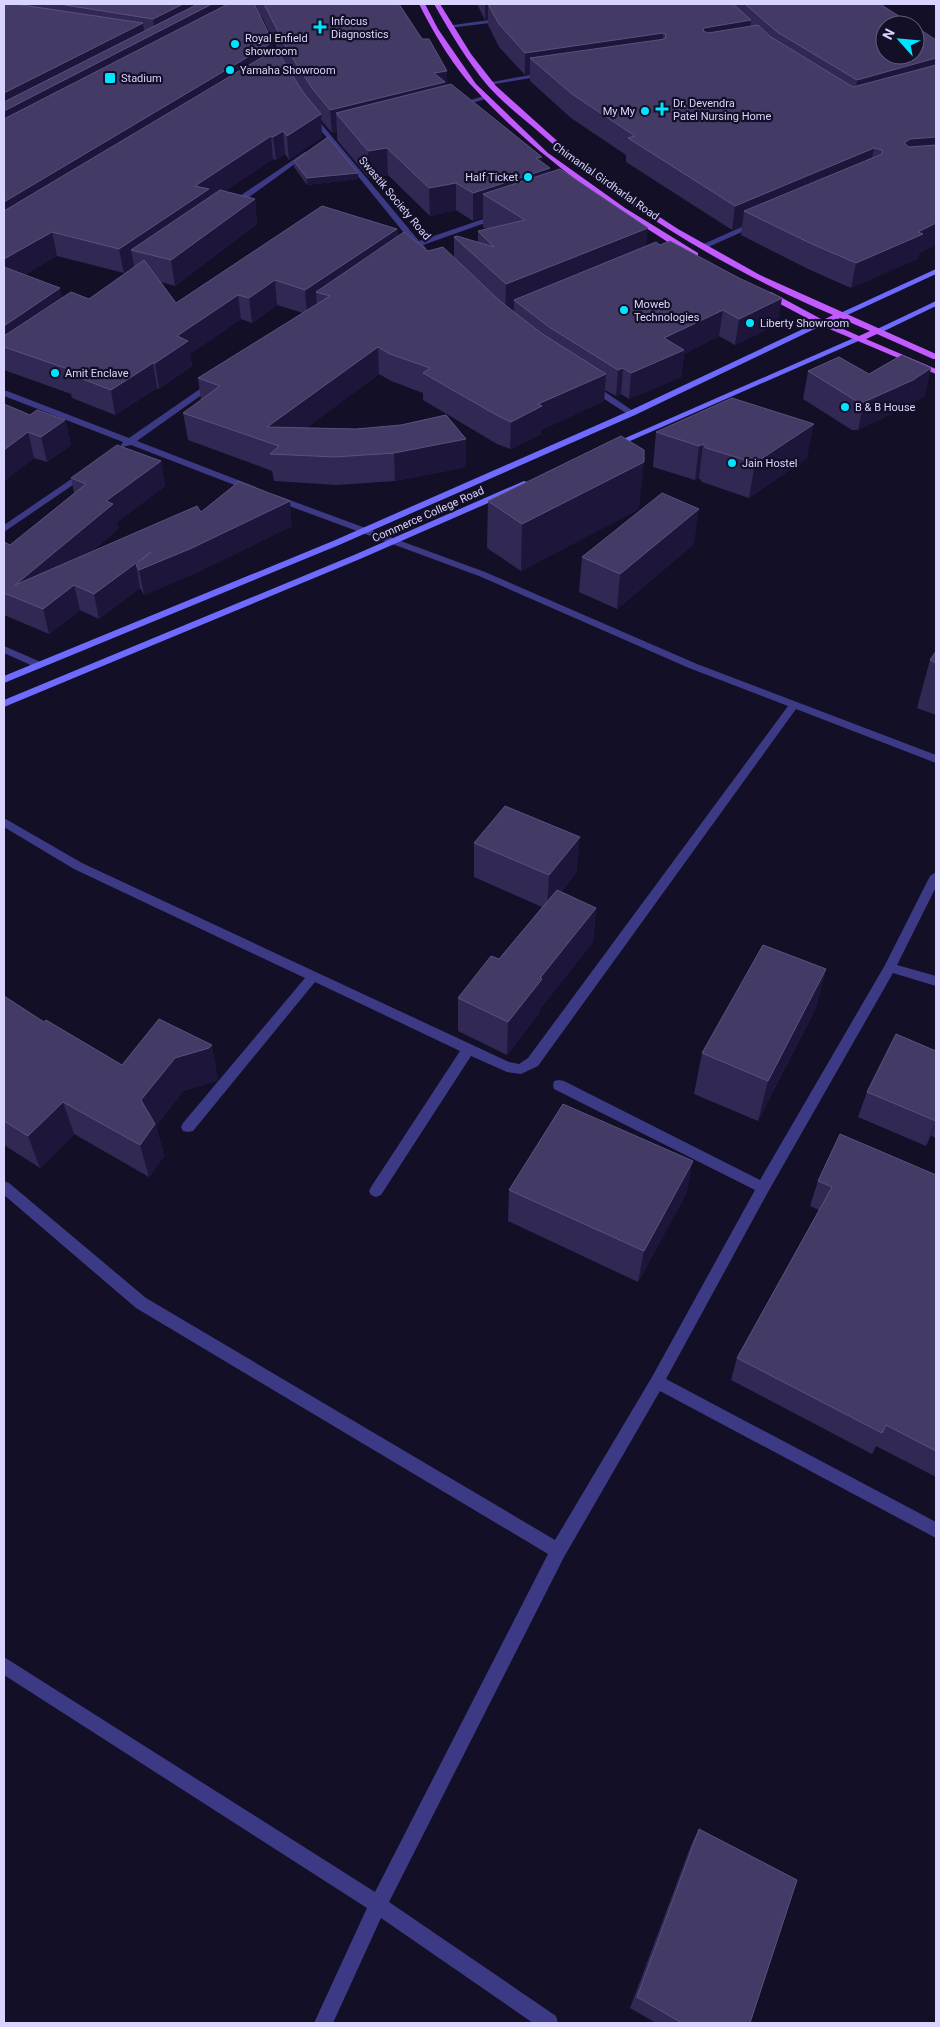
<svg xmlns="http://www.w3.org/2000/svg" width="940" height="2027" viewBox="0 0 940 2027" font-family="Roboto,sans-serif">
  <rect width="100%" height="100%" fill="#130f26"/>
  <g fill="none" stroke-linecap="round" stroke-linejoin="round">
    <g fill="#3d3a85" fill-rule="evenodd">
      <path d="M504,18l2,3 -57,7 -3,-2z"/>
      <path d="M547,72l2,1v2l-60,10 -3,-2z"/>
      <path d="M487,95l3,2 -1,1 -31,9 -3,-2z"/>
      <path d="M310,115h4l105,126 76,-26 7,2 -79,28 3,3 -1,2 -7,-2 -10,7h-6v-4l11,-7 -103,-127z"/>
      <path d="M305,152l5,1 -76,55h-6v-4z"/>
      <path d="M755,221l7,2 -56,25 -7,-2z"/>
      <path d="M210,382l7,2 -80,57 119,46v4h-6l-119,-46 -9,2 -1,-2 2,-3 -119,-46v-5h3l122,47z"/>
      <path d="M592,384l3,1 41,28 -7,2 -40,-26 -1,-2z"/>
      <path d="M86,469l4,3 -1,2 -85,58v-7z"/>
      <path d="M276,495l209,77 212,92 239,91v8l-140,-54 -258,357 -17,8 -14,-2 -36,-16 -90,139 -5,2 -5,-2 -2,-4 2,-4 89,-136 -145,-69 -122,149 -5,1 -5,-1 -2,-4 2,-4 122,-145 -231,-109 -70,-42v-9l78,45 427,199 10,2 9,-6 260,-352 -99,-38 -210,-92 -206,-76 -2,-2z"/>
      <path d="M4,646l39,17 1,2 -5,3 -4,-1 -31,-14z"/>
      <path d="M936,872v15l-39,78 39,11v10l-43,-13 -125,219 -102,187 270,143v16l-276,-147 -96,166 -175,345 167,114 2,7h-25l-152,-105 -48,105h-19l53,-115 -363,-233v-18l371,235 173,-338 -412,-246 -132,-113v-14l5,2 137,115 409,242 97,-163 103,-187 -201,-101 -1,-4 1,-4 5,-1 5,1 196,99 125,-215 45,-89z"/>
    </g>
    <g fill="#6f6bff" fill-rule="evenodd">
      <path d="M936,269v5l-93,43 -7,-2z"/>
      <path d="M936,301v5l-56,27 -7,-2z"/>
      <path d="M820,321l7,2 -192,92 -296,130 -335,138v-7l329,-135 296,-130z"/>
      <path d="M856,337l7,2 -249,109h-6l-1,-2z"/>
      <path d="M524,481l3,1v4l-167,73 -356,148v-7l350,-145z"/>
    </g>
    <g fill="#c25bff" fill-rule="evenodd">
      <path d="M419,4h6l13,25 38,55 72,69 77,55 73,45v4h-6c-79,-49 -156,-100 -219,-170 -20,-21 -41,-57 -54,-83z"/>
      <path d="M434,4h6l31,50 25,32 68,61 74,56 40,26 82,46 176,79v5h-3l-56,-25 -11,5 70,30v5l-116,-49 -55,-29v-4h6l52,28 10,-5c-107,-46 -207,-105 -294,-183 -17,-15 -36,-29 -51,-46 -21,-25 -38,-54 -54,-82zM840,318l30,13 -11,5 -29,-13z"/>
    </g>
  </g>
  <g fill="#312854" fill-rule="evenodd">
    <path d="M4,4h395l48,81 94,77 9,10 97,74 131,78 -43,21 -16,-9 -35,18 -3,23 -52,22 -8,-5 -5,2 -11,-6 -1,11 -63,29v4l-31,15 -13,-5 -74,-44v-7l-32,-12 -12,-7 -73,54 160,39 -71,14 -58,4 -63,-4 -2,-10 -84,-31 -5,-27 18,-13 -3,-22 105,-65 -26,-8 -25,18 -11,-4 -51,35 2,12 -33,23 -2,-1 -42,27 -43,-17 -1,-4 -67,-24zM260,16l2,1 21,43 -10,-9zM321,120l11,13 5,-1v8l32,38 19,-3 42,41 26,-6 17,11 10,-4v10l3,2 -8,2v11l-24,-5v21l-26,-7 -30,-14 -1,-8 -221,74 -15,-21 14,4 82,-62 -2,-25 -30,-8 48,-32 3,1 9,-6 4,6 33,-23zM57,256l67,17 10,-7v1l-45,32 -27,-2 -38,-22z"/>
    <path d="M477,4h403l39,250 -2,5 -66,29 -43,-19 -67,-34 1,-9 -10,4 -106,-68v-7l-55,-37 -41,-37v-6h-5l-26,-28 -11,-22v-6l-3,1z"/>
    <path d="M294,161l64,18 -51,6 -13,-18z"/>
    <path d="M808,371l61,3 56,22 -19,11 -48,23h-6l-49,-31z"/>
    <path d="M30,415l35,5 6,25 -24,17 -13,-4 -30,23z"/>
    <path d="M656,432l151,26 -58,40 -47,-16 -3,-4 -4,2 -42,-13z"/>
    <path d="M161,461l4,25 -48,36 1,7 -27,23 110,-40 91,14 -96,47 -52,22 -4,-7 -41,31 -19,-9 -31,24 -45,-19v-73l6,3 64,-52 -3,-15z"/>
    <path d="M488,501l151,8 -118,62 -34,-23z"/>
    <path d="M694,544l-77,65 -38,-17 3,-35z"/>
    <path d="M936,651v64l-19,-7 13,-48z"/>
    <path d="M474,843l103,28 -16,21 35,16 -3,34 -53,67v3l-33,43 -49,-24v-33l41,-39 43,-52 -68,-30z"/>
    <path d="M826,969l-11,41 -57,111 -64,-27 8,-41z"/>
    <path d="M4,996l40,26 78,43 96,13 -2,3 -33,10 -27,35 8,30 -15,21 -75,-43 -34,34 -36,-23z"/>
    <path d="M936,1051v87l-5,-2 -5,10 -68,-29 9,-25z"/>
    <path d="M936,1175v302l-60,-31 -4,8 -141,-74 6,-22 82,-148 -9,-4 8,-25z"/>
    <path d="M509,1190l178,2 -49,90 -130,-61z"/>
    <path d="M699,1829l51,194h-94l-26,-15 61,-163z"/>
  </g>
  <g fill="#1d163a">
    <path d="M183,4h49l-228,132v-43l139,-70 2,15 10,-5 -2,-14z"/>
    <path d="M485,4h3v15l-3,1z"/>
    <path d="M751,20l-3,22 -46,8 2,-22z"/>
    <path d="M663,33l-2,22 -131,3v17h-5v-22z"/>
    <path d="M273,42l2,22 -271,165v-27z"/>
    <path d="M936,58v18l-83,27 4,-23z"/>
    <path d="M447,71v23l-111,19 1,19 -5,1 -2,-23 104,-37z"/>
    <path d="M321,114l1,23 -33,23 -2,-24z"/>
    <path d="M283,131l2,23 -9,6 -3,-23z"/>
    <path d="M271,136l2,23 -63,42 -79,49 3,16 -10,7 -5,-24 76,-63z"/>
    <path d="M936,137v21l-37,8 5,-23 6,-4z"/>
    <path d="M387,148l1,27 -19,3 -1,-27z"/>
    <path d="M874,148l-5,24 -125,39 -2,15 -10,4 3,-24z"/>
    <path d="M542,157l-1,13 9,-2 -1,27 -66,-1v23l-10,4v-28l63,-35z"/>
    <path d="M358,173v6l-51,6v-7z"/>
    <path d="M456,183v27l-26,6 -1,-28z"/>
    <path d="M255,199l2,25 -82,62 -4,-26z"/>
    <path d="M936,206v39l-17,9 -2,5 -66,29 5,-25z"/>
    <path d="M648,228l-3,34 -131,38v15l-9,4 1,-35z"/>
    <path d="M397,229l1,24 -82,39 1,16 -10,7 -2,-25z"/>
    <path d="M52,232l5,24 -53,30v-27z"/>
    <path d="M275,280l2,25 -25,18 -3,-25z"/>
    <path d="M60,288l5,25 -61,34v-21z"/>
    <path d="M238,295l3,24 -51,35 2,12 -33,23 -4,-26 22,-27z"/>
    <path d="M782,298l-4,26 -43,21 4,-26z"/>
    <path d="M723,310l-4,26 -35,18 -3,23 -52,22 2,-26 33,-35z"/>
    <path d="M378,347l1,27 -99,74 -13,-21z"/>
    <path d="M153,363l4,25 -42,27 -4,-25z"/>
    <path d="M623,368l-2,26 -5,2 2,-26z"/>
    <path d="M931,368l-6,28 -19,11 -48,23 6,-28z"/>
    <path d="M606,374l-2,27 -63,29v4l-31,15 1,-27 27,-18z"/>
    <path d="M65,420l6,25 -24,17 -6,-25z"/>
    <path d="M814,424l-7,34 -58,40 6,-35z"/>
    <path d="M28,432l6,26 -30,23v-31z"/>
    <path d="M466,439v28l-71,14 -1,-28z"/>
    <path d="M703,444l-4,34 -4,2 4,-34z"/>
    <path d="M161,461l4,25 -48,36 1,7 -88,75 -15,-19 91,-84z"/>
    <path d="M644,462l-5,47 -118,62 1,-47z"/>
    <path d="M290,501l2,25 -96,47 -52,22 -5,-25 -3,-5 4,23 -41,31 -5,-25 57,-42z"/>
    <path d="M699,509l-5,35 -77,65 3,-35z"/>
    <path d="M74,585l6,25 -31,24 -6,-25z"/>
    <path d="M580,837l-3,34 -30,38 2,-34z"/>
    <path d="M596,908l-3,34 -53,67v3l-33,43 1,-33 32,-44z"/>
    <path d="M826,969l-11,41 -57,111 10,-40z"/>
    <path d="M212,1045l6,33 -2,3 -33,10 -27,35 8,30 -15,21 -9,-32 1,-45 34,-42z"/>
    <path d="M63,1102l11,32 -34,34 -12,-32z"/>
    <path d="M936,1121l-5,15 -5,10z"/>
    <path d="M693,1161l-6,31 -49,90 6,-31z"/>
  </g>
  <g fill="#433a66" stroke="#5a527e">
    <path d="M4,4h11l128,19 -139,70z"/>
    <path d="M59,4h124l-30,15z"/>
    <path d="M198,4h14l-208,107v-9z"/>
    <path d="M228,4h26l19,38 -269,160v-83z"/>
    <path d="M264,4h135l23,35h7l18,32 -13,2 11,9 -115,28 -18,-22 -24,-37z"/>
    <path d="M488,4h245l18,16 -47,8 -1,3 5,2 50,-8 13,12 82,50 83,-22v72l-26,2 -6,4 5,4 27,-2v78l-18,9 5,2 -67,29 -44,-19 -68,-33 138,-57v-4l-8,-2 -139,58 -107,-68 7,-2 -63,-42 -42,-36 135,-19 1,-5 -3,-1 -138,20 -26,-29z"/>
    <path d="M745,4h135l33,21h-28v30h30v-29l21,14v18l-79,22 -80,-48z"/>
    <path d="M276,49l27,43 18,22 -34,22 -4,-5 -10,6 -2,-1 -76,50 14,3 -90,60 -67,-17 -48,27v-48z"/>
    <path d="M451,84l91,73 -6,1 14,10 -77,25 -17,-10 -27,5 -42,-40 -19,3 -32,-38z"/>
    <path d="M328,137l30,36 -51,5 -13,-17z"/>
    <path d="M560,169l88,59 -142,56 -52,-47 3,-1 37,11 -16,-16 47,-11 -42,-26z"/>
    <path d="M220,190l35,9 -84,61 -40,-10z"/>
    <path d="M322,206l75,23 -92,61 -30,-10 -26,18 -11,-3 -61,41 11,5 -33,22h-2l-42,27 -44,-17 4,-3 -67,-23v-11l67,-44 18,7 55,-39 32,43z"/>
    <path d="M404,232l24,19 15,-4 57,54 41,32 65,41 -68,30 4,2 -31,16 -13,-6 -75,-43 7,-5 -40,-14 -12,-7 -111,80 89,2 45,-4 45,-10 20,24 -72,14 -59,4 -65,-3 9,-8 -96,-33 37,-27 -22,-8 132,-82 -14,-4z"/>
    <path d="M670,241l69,37 43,20 -43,21 -16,-9 -59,28 20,12 -53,23 -8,-5 -5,2 -69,-43 -35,-27 142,-58 4,3z"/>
    <path d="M4,267l56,21 -56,38z"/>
    <path d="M902,355l29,13 -18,12 -49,22h-6l-50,-31 31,-14 30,17z"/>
    <path d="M732,398l82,26 -59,39 -49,-15 -3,-4 -4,2 -43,-14z"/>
    <path d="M4,404l26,11 7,-5 28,10 -24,17 -13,-5 -24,18z"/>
    <path d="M621,436l23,14v12l-122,62 -34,-23z"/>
    <path d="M117,445l44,16 -55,40 7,3 -98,81 182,-79 4,6 35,-28 2,-3 52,20 -98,47 -53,22 -3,-5 15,-13 -57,42 -20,-9 -31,24 -39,-16v-51l6,3 76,-61 -15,-6z"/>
    <path d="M662,493l37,16 -79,65 -38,-17z"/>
    <path d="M936,651v12l-6,-3z"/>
    <path d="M505,806l75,31 -31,38 -75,-32z"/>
    <path d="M557,890l39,18 -56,70 2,1 -34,43 -50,-24 33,-42 8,3z"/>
    <path d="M763,945l63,24 -58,112 -66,-28z"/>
    <path d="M4,996l40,26 2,-2 76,45 37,-46 53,26 -3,3 -34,10 -34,42 14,24 -15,21 -77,-43 -35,34 -24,-15z"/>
    <path d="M896,1034l40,17v70l-69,-29z"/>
    <path d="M563,1104l130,57 -49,90 -135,-61z"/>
    <path d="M840,1134l96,41v276l-50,-26 -4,8 -145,-75 95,-171 -14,-6z"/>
    <path d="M699,1829l98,51 -47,143h-68l-45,-26z"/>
  </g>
  <g fill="#00e5ff" stroke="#130f26" stroke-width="2">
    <path d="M317.5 19.5h5v5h5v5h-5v5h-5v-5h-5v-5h5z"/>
    <circle cx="235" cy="44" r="5"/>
    <circle cx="230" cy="70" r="5"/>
    <rect x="104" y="72" width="12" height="12" rx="2.5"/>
    <path d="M659.5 101.5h5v5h5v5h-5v5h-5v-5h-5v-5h5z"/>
    <circle cx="645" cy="111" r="5"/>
    <circle cx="528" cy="177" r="5"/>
    <circle cx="624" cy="310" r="5"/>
    <circle cx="750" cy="323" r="5"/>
    <circle cx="55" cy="373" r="5"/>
    <circle cx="845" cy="407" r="5"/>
    <circle cx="732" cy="463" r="5"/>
  </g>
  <g text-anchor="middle" stroke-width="4.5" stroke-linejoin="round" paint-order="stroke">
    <g font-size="11" fill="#d9d4ff" stroke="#130f26" text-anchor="start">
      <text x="331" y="25">Infocus<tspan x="331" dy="13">Diagnostics</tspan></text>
      <text x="245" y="42">Royal Enfield<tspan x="245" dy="13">showroom</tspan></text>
      <text x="240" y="74">Yamaha Showroom</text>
      <text x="121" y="82">Stadium</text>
      <text x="673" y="107">Dr. Devendra<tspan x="673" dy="13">Patel Nursing Home</tspan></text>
      <text x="635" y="115" text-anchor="end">My My</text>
      <text x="518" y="181" text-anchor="end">Half Ticket</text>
      <text x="634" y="308">Moweb<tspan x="634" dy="13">Technologies</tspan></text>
      <text x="760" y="327">Liberty Showroom</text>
      <text x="65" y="377">Amit Enclave</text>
      <text x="855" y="411">B &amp; B House</text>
      <text x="742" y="467">Jain Hostel</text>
    </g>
    <g font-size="11" fill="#d9d4ff" stroke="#130f26">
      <text transform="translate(606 181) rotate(35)" y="4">Chimanlal Girdharlal Road</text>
      <text transform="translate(395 198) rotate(50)" y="4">Swastik Society Road</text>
      <text transform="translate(428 514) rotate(-24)" y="4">Commerce College Road</text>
    </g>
  </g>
  <rect width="940" height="2027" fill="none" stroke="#d9d4ff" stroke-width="10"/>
  <g transform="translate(900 40) rotate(297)"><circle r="24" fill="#130f26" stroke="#625e7d"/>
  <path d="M0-4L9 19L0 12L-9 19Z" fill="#00e5ff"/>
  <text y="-8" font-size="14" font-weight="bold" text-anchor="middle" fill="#d9d4ff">N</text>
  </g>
</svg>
